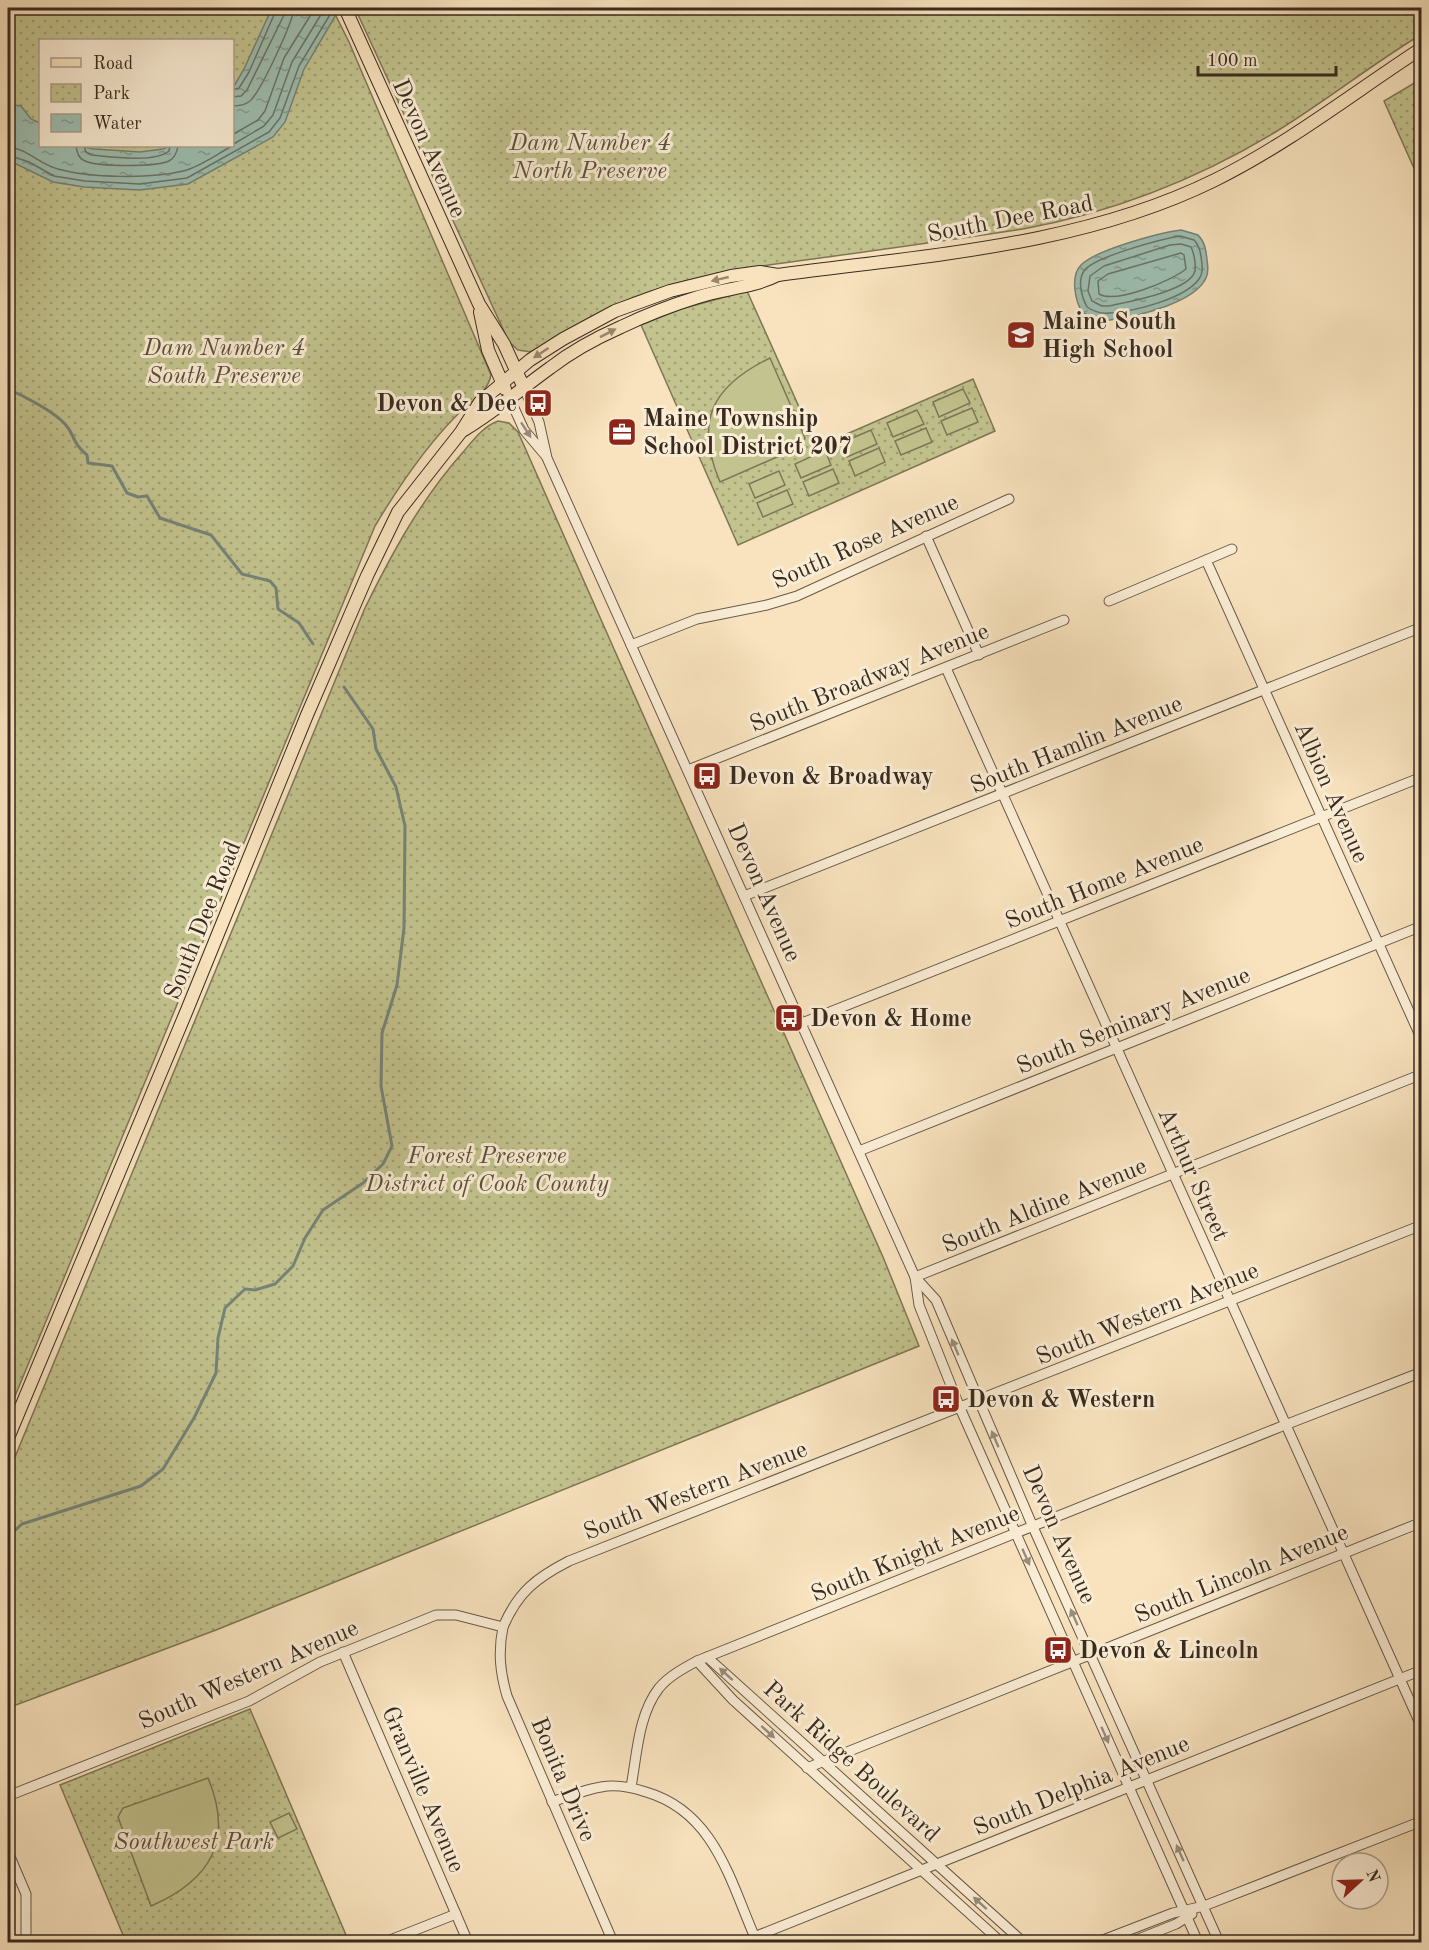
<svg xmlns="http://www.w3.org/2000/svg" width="1429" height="1950" viewBox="0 0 1429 1950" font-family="'Old Standard TT',serif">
  <defs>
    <pattern id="park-dots" width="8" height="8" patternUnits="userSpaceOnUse" patternTransform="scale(1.5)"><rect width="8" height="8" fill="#c2c38e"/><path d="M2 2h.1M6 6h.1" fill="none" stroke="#9f9f73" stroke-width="1.8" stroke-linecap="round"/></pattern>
    <pattern id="water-ripples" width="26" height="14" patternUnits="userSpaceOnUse" patternTransform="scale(1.5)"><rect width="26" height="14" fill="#9dbeb1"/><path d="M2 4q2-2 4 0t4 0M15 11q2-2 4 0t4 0" fill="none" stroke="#819b8f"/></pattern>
  </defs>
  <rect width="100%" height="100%" fill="#f8e3be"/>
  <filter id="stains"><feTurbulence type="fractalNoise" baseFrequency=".00333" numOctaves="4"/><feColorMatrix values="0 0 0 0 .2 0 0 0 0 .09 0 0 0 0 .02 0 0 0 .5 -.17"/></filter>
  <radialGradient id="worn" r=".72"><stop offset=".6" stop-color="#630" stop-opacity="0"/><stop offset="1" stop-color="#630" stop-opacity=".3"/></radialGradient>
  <g fill="url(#park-dots)" stroke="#7e7756" stroke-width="1.5" fill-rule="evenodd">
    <path d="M8,8h324l17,34 142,333c-3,16 -17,25 -29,35 -35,34 -62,74 -87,116l-367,887zM40,40h192v106h-192z"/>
    <path d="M355,8h1066l1,26c-50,30 -96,67 -145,97 -79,48 -163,81 -254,98 -65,10 -130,19 -195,28 -61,8 -121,15 -180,35 -42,14 -80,37 -117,60l-13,-2 -9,-8z"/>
    <path d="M1421,79v105l-37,-83z"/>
    <path d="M747,291l70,156 156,-68 22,52 -257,114 -97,-220 40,-16z"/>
    <path d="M498,421l11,2 9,9 365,825 36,89 -703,284 -208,78v-234l357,-866c28,-57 57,-110 99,-157 10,-12 20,-25 34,-30z"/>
    <path d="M250,1709l99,233h-223l-66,-157z"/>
  </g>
  <g fill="#c2c38e" stroke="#7e7756" stroke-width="1.5">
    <path d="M770,358l35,80 -3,8 -82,36c-26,-61 -8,-96 50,-124z"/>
    <path d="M963,389l7,14 -31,14 -6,-15z"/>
    <path d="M972,408l6,14 -31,13 -6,-14z"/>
    <path d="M917,410l7,14 -31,13 -6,-14z"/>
    <path d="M926,428l6,14 -31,13 -6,-14z"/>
    <path d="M871,430l6,14 -30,13 -6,-14z"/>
    <path d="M879,448l6,14 -30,14 -6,-15z"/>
    <path d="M825,450l6,15 -30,13 -6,-14z"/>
    <path d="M833,469l6,14 -30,13 -6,-14z"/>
    <path d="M779,471l6,14 -30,13 -6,-14z"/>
    <path d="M787,490l6,14 -30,13 -6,-14z"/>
    <path d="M208,1778c26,62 3,102 -57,128l-33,-89 5,-9z"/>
    <path d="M289,1813l8,16 -19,9 -8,-16z"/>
  </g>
  <g fill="url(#water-ripples)" stroke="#758377" stroke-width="1.5">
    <path d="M272,8h68l-36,61 -19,53 -12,15 -85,47 -48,6 -56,-3 -31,-5 -45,-22v-56l13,2 10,13 9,4v23h40l14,3 46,3 23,-3 6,-3h63l1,-58 11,-19z"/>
    <path d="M1181,230l17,5c7,7 8,15 9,25 1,6 2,12 -1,18 -11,25 -71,39 -96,42 -10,0 -18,-3 -27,-7 -8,-11 -13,-37 -2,-48 15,-15 77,-32 100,-35z"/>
  </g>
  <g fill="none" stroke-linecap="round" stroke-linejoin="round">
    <g stroke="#6b7468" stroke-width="1.5">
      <path d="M232,90l7,-2 10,-16 28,-64"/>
      <path d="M232,97l9,-1 6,-6 37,-75 1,-7"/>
      <path d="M232,106c7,0 13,-1 18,-5 11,-10 43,-79 44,-93"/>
      <path d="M232,135l26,-15 7,-9 19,-53 31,-50"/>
      <path d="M232,145l32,-19 9,-11 19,-53 33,-54"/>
      <path d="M76,146c1,6 2,12 9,15 13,6 71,6 84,0 6,-3 8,-9 9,-15"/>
      <path d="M84,146l2,6 6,3c19,2 63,8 77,-4l1,-5"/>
      <path d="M8,147c19,1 32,18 50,22 32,9 93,10 125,2 17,-4 34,-17 49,-25"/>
      <path d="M8,155l21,7 25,14 31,5 55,3 47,-6 82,-46 11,-14 19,-52 35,-58"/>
      <path d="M1180,236l14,4c5,5 6,10 7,16 1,9 3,16 -2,23 -14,20 -67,33 -90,34 -8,1 -16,-2 -22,-6 -5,-9 -10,-26 -3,-36 9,-14 78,-32 96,-35z"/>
      <path d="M1181,244l10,3c3,6 5,17 4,24 -5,20 -68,31 -86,35h-7l-10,-5 -4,-10 2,-15 14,-10 66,-21z"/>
      <path d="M1181,253l3,2 2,14c-15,12 -70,35 -87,25l-1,-13 10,-7z"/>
    </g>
    <g stroke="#758377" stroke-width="3">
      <path d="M8,389c16,7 45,22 57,35 10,11 7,19 22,31l1,8 24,3 15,27 11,4 9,-1 13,22 51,17 31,39 28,7 6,7 2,21 21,14 14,21"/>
      <path d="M8,1537l14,-13 119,-38 22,-17 31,-51 22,-45 2,-35 7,-30 20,-19 10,1 20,-6 18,-18 12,-28 18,-28 40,-27 20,-19 9,-18 -11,-60 1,-53 15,-48 7,-57 1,-102 -9,-39 -20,-38 -3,-20 -29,-42"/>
    </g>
    <g stroke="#695947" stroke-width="11">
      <g id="minor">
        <path d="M524,388l15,34 8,36 368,819 4,28 41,103 238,534"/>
        <path d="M510,399l14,31 22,26"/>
        <path d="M926,536l53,119"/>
        <path d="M1206,560l216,480"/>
        <path d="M1109,601l123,-52"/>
        <path d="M631,645l66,-26 70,-14 30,-9 212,-97"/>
        <path d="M946,668l476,1060"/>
        <path d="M688,770l376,-150"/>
        <path d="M744,896l678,-269"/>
        <path d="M802,1023l620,-246"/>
        <path d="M859,1151l563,-225"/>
        <path d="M915,1277l21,23 97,227 186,415"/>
        <path d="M915,1277l507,-203"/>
        <path d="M503,1627c-5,25 -3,45 4,69l106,246"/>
        <path d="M343,1652l125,290"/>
        <path d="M707,1657l316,285"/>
        <path d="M697,1661l36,39 268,242"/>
        <path d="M807,1768l615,-246"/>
        <path d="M631,1787c6,-32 7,-72 28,-99 10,-12 25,-20 38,-27l588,-236 137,-53"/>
        <path d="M8,1796l241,-95 71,-39 116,-47h20l47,12c15,-35 33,-49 66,-66l853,-336"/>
        <path d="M552,1802c16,-6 32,-12 49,-15 15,-3 30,0 45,5 69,20 84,89 110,148"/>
        <path d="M8,1852l18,42v48"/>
        <path d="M754,1937l668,-267"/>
        <path d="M385,1942l71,-28"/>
        <path d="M1098,1942l75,-29 31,-7 218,-85"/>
        <path d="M1131,1942l45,-18 16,-10"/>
      </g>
    </g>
    <g stroke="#392b1f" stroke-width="14">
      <g id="major">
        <path d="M345,8l134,296 25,40 20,44"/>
        <path d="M480,312l8,38 17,39"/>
        <path d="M464,430c31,-19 57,-41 86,-62 22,-17 46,-30 71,-41 25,-12 51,-22 77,-30 27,-9 54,-9 80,-22"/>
        <path d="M8,1438l179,-428 120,-295 60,-139 31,-64 63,-80 19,-30 50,-42 33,-21 52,-28 55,-20 61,-15 29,-4 18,3c147,-20 301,-28 437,-95 73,-36 138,-87 207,-132"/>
      </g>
    </g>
    <use href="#minor" stroke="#faedd5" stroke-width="9"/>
    <use href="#major" stroke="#f8e3be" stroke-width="12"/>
  </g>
  <defs><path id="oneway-solid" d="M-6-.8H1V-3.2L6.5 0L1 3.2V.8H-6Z" transform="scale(1.5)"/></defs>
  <g fill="#98876e">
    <use href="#oneway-solid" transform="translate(720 279) rotate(167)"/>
    <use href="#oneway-solid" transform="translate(608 333) rotate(-27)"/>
    <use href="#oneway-solid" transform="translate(541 353) rotate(147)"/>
  </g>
  <g fill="#9a8c7a">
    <use href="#oneway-solid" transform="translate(526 430) rotate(57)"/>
    <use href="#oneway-solid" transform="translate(955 1347) rotate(-113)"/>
    <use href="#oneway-solid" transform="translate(995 1439) rotate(-113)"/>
    <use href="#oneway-solid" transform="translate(1026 1557) rotate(66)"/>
    <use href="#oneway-solid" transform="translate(1074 1617) rotate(-114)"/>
    <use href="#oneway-solid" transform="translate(726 1674) rotate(-138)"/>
    <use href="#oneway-solid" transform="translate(768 1732) rotate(42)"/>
    <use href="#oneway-solid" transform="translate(1105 1735) rotate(66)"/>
    <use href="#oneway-solid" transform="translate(1180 1853) rotate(-114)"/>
    <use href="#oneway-solid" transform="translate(980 1903) rotate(-138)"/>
  </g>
  <defs>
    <g id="school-square" transform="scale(1.5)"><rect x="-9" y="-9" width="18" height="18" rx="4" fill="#8f2418" stroke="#faedd5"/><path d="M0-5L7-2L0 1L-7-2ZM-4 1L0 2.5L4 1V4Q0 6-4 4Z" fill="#fff"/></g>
    <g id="bus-square" transform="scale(1.5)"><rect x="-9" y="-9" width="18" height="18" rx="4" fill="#8f2418" stroke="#faedd5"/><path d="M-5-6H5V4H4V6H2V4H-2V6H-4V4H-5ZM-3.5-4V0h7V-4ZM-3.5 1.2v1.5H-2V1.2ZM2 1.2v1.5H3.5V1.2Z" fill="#fff"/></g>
    <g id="office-square" transform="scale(1.5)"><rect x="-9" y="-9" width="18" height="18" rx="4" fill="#8f2418" stroke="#faedd5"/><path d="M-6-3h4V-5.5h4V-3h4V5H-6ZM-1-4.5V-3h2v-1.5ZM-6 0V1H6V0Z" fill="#fff"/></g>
  </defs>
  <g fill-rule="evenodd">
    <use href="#school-square" x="1021" y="335"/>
    <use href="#bus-square" x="538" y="403"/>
    <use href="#office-square" x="622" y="432"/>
    <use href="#bus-square" x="707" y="776"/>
    <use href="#bus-square" x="789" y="1018"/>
    <use href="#bus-square" x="946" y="1399"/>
    <use href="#bus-square" x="1058" y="1650"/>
  </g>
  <g text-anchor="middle" stroke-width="6" stroke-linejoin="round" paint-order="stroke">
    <g font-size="24" font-style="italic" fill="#5b513b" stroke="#faedd5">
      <text x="590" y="150">Dam Number 4<tspan x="590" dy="28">North Preserve</tspan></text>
      <text x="224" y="355">Dam Number 4<tspan x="224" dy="28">South Preserve</tspan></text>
      <text x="487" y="1163">Forest Preserve<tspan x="487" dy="28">District of Cook County</tspan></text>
      <text x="194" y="1849">Southwest Park</text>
    </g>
    <g font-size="24" fill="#392b1f" stroke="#faedd5">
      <text transform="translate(430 148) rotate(66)" y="8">Devon Avenue</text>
      <text transform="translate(1010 218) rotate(-11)" y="8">South Dee Road</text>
      <text transform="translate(865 541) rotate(-24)" y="8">South Rose Avenue</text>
      <text transform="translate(869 677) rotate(-22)" y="8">South Broadway Avenue</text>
      <text transform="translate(1076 744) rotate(-22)" y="8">South Hamlin Avenue</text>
      <text transform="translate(1332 792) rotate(66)" y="8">Albion Avenue</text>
      <text transform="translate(1104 882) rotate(-22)" y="8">South Home Avenue</text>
      <text transform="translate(765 892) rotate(66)" y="8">Devon Avenue</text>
      <text transform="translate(202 920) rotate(-68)" y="8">South Dee Road</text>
      <text transform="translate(1133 1020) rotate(-22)" y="8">South Seminary Avenue</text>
      <text transform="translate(1194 1174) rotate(66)" y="8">Arthur Street</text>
      <text transform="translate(1044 1205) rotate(-22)" y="8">South Aldine Avenue</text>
      <text transform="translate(1147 1313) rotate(-22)" y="8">South Western Avenue</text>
      <text transform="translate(695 1490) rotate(-21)" y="8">South Western Avenue</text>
      <text transform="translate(1060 1534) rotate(66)" y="8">Devon Avenue</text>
      <text transform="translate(915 1553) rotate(-22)" y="8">South Knight Avenue</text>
      <text transform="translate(1241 1573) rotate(-22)" y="8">South Lincoln Avenue</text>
      <text transform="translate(248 1674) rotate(-24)" y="8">South Western Avenue</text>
      <text transform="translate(852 1761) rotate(42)" y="8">Park Ridge Boulevard</text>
      <text transform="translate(564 1779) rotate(67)" y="8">Bonita Drive</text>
      <text transform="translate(1081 1785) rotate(-22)" y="8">South Delphia Avenue</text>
      <text transform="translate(424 1789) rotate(67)" y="8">Granville Avenue</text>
    </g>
    <g font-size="24" font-weight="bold" fill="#392b1f" stroke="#faedd5" text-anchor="start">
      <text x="1042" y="329">Maine South<tspan x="1042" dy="28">High School</tspan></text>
      <text x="517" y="411" text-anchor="end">Devon &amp; Dee</text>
      <text x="643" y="426">Maine Township<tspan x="643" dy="28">School District 207</tspan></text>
      <text x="728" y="784">Devon &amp; Broadway</text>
      <text x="810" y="1026">Devon &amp; Home</text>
      <text x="967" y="1407">Devon &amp; Western</text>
      <text x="1079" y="1658">Devon &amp; Lincoln</text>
    </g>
  </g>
  <rect width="1429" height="1950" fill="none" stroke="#f8e3be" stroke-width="30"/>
  <rect x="9" y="9" width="1411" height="1932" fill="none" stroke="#392b1f" stroke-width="3"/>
  <rect x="15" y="15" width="1399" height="1920" fill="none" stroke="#392b1f" stroke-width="1.5"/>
  <rect x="39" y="39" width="195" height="108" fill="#faedd5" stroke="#ad9f8c" stroke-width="1.5"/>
  <rect x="51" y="58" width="30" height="9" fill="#f8e3be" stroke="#ad9f8c" stroke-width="1.5"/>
  <text x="93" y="69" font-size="18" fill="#392b1f">Road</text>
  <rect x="51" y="84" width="30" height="18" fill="url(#park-dots)" stroke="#ad9f8c" stroke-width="1.5"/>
  <text x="93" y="99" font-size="18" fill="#392b1f">Park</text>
  <rect x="51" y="114" width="30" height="18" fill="url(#water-ripples)" stroke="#ad9f8c" stroke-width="1.5"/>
  <text x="93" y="129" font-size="18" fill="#392b1f">Water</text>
  <g transform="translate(1360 1881) rotate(68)"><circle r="28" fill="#faedd5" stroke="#ad9f8c" stroke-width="1.5"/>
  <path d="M0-4.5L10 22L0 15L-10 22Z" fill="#8f2418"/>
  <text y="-9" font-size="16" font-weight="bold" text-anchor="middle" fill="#392b1f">N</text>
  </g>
  <path d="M1198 66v9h138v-9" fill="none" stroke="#392b1f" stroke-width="3"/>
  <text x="1207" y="66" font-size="18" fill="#392b1f" stroke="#faedd5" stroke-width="4.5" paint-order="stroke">100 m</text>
  <rect width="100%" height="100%" filter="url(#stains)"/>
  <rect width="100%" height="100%" fill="url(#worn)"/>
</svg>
